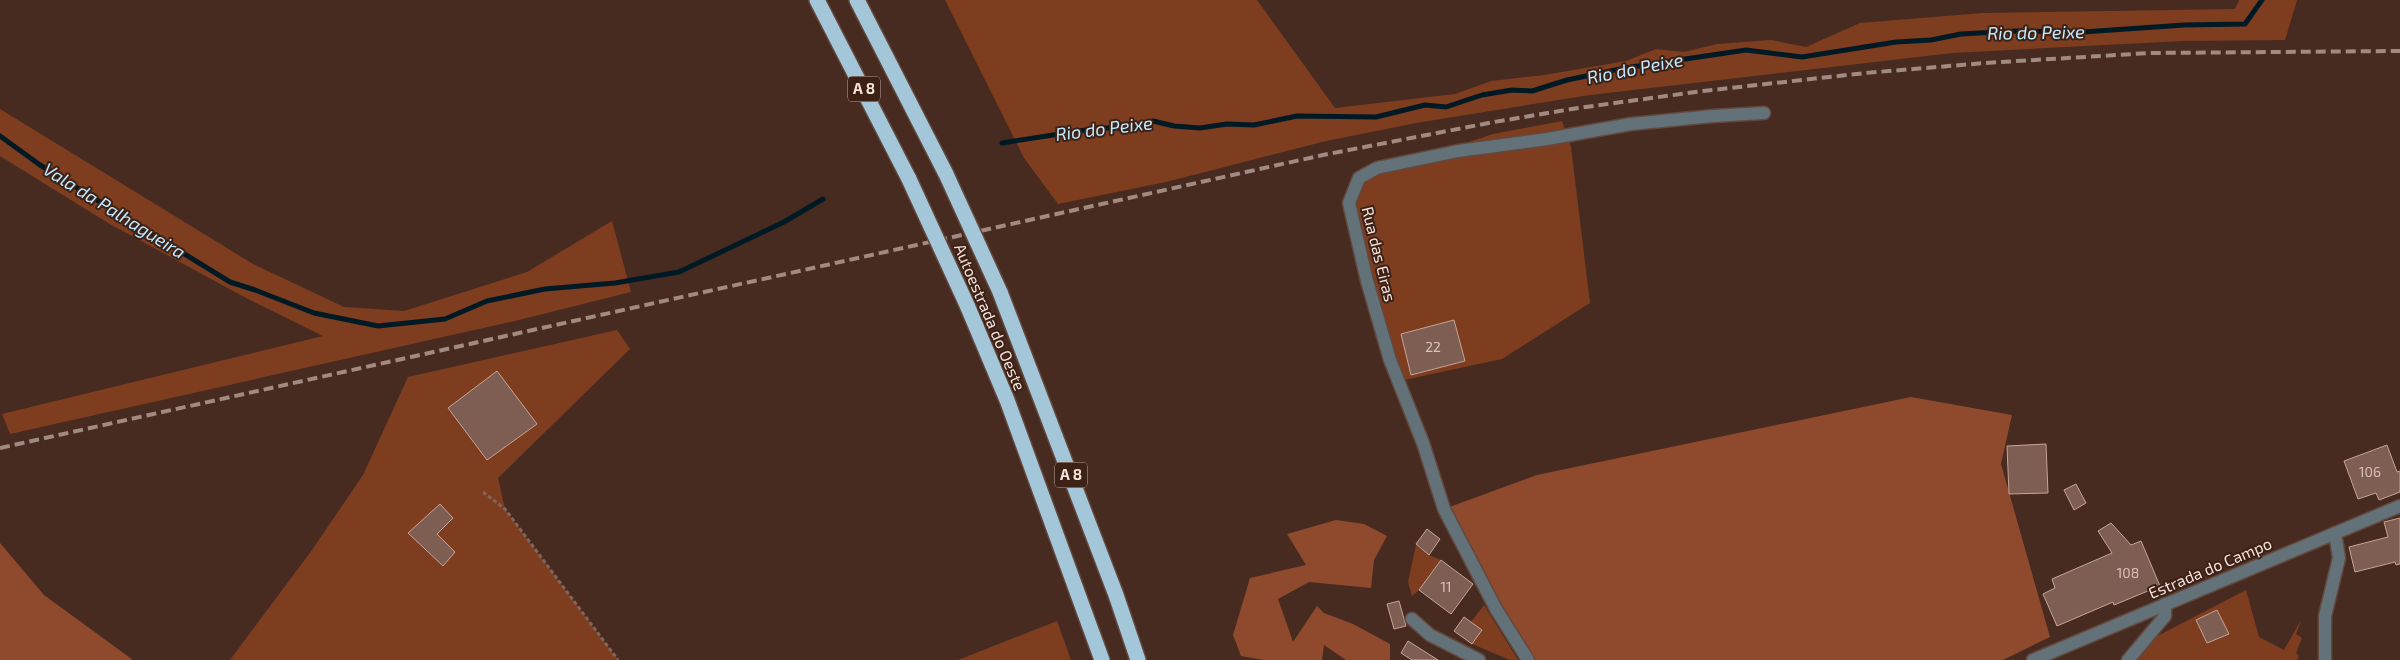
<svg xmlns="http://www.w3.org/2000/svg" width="2400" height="660" viewBox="0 0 2400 660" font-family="'Exo 2',sans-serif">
  <rect width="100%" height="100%" fill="#472b20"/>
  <g fill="#7f3d20">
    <path d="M945,0h312l78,108 120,-14 36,-13 53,-6 82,-14 30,-12 28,3 33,-8 54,-4 35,7 54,-24 123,-10 252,-4 4,-9h58l-12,40 -103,1 -230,12 -362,42 -174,28 -90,18 -160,41 -108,22 -34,-46z"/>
    <path d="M0,109l253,155 91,43 60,4 123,-39 85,-51 19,71 -112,28 -509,114 -8,-20 321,-78 -75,-37 -140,-76 -108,-67z"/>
    <path d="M1562,121l9,26 19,156 -88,56 -103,22 -50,-178 10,-25 134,-44z"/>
    <path d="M617,330l13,19 -132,129 7,31 113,151h-388l82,-110 51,-75 45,-98z"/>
    <path d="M1416,545l13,10 12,5 -22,30 -7,6 -4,-14z"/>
    <path d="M2246,590l13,47 25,13 17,-30 -5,14 6,4 -6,15 3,3 -2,4h-169l14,-16z"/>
    <path d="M1484,605l34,55h-8l-38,-16 10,-14 -11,-8z"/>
    <path d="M1057,621l14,39h-113z"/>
  </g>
  <g fill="#8f4a2e">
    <path d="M1911,397l101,18 -11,49 49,173 -47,23h-475l-84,-151 93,-34z"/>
    <path d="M1336,520l28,4 23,12 -13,24 -3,28 -62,-6 -31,17 15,43 24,-36 7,7 29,11 37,20v16h-44l-22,-15 -2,15h-58l-23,-4 -8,-21 17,-57 56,-13 -19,-31z"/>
    <path d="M0,543l44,52 89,65h-133z"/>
  </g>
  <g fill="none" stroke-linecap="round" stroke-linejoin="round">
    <g stroke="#001a25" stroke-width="5">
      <path d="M0,136l40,29 190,117 25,8 59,23 64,13 67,-7 42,-18 58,-12 70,-6 64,-11 105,-50 39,-23"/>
      <path d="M1002,143l96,-15h28l27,-7 21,5 26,2 27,-4 27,1 43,-9 79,1 49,-12 21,2 36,-12 30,-5 20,1 35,-11 58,-12 121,-18 56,7 94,-15 35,-2 30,-6 55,-3 67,1 101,-7 61,-1 17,-24"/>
    </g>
  </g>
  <g fill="#7e5e52" stroke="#c7a496">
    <path d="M1454,320l11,41 -54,14 -10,-41z"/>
    <path d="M497,371l40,53 -50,36 -39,-52z"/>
    <path d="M2046,444l2,49 -39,1 -2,-48z"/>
    <path d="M2387,445l10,27 3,-1v21l-21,8 -3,-7 -18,6 -14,-38z"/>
    <path d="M2076,484l10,19 -12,7 -10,-20z"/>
    <path d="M440,504l13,14 -16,16 18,18 -12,14 -35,-33z"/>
    <path d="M2400,518v46l-4,1 -1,-3 -40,10 -6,-25 39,-10 -4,-15z"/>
    <path d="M2111,523l20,22 10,-4 19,45 -46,19 -1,-3 -56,24 -14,-32 12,-6 -3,-9 60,-26 -14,-22z"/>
    <path d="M1427,529l13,10 -11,16 -13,-11z"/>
    <path d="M1441,560l32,24 -22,30 -32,-24z"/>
    <path d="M1399,601l7,25 -12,3 -7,-25z"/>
    <path d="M2217,610l12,24 -22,9 -11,-23z"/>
    <path d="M1464,617l18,13 -10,14 -18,-13z"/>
    <path d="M1408,641l30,19h-26l-11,-7z"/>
  </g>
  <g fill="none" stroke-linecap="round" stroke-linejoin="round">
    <g stroke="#63483e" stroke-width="15">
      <g id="minor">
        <path d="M1412,619l18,16 49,25"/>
        <path d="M1528,660l-32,-51 -52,-100 -21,-66 -33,-83 -23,-79 -18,-78 10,-25 18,-10 81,-17 89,-12 84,-15 82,-8 51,-3"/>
        <path d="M2033,660l367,-154"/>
        <path d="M2128,660l37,-44v-12"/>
        <path d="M2325,660v-44l14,-58 -4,-25"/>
      </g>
    </g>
    <g stroke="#63483e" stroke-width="18">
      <g id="highway">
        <path d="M817,0l92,179"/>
        <path d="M857,0l89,174"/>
        <path d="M1000,292l116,303 22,65"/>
        <path d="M967,305l40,95 95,260"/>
      </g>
    </g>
    <path stroke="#7f665c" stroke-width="3" stroke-dasharray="4 2.5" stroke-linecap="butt" d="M483,492l22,17 113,151"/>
    <use href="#minor" stroke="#637179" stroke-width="12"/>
    <use href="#highway" stroke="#a3c7d9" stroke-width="15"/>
    <path stroke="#a18a81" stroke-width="4" stroke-dasharray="10 5" stroke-linecap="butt" d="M0,448l1323,-293 171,-33 84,-14 125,-17 162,-18 120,-10 165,-10 250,-2"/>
    <g stroke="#63483e" stroke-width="18" stroke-linecap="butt">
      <g id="highway-bridge">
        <path d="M946,174l54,118"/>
        <path d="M909,179l58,126"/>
      </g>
    </g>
    <use href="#highway-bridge" stroke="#a3c7d9" stroke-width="15"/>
  </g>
  <g text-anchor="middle" stroke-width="4" stroke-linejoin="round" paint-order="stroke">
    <g font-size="14" fill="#d7c1b9">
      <text x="1433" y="352">22</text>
      <text x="2370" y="477">106</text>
      <text x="2128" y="578">108</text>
      <text x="1446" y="592">11</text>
    </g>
    <g fill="#3c2116" stroke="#bea8a0" stroke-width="1">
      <rect x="848" y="76.5" width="32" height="25" rx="4"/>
      <rect x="1055" y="462.5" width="32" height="25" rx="4"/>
    </g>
    <g font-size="15" font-weight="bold" fill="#f5e2db">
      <text x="864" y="94">A 8</text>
      <text x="1071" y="480">A 8</text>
    </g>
    <g font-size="16" fill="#f5e2db" stroke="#3c2116">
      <text transform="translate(1379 254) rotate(76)" y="6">Rua das Eiras</text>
      <text transform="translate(990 317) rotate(67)" y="6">Autoestrada do Oeste</text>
      <text transform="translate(2210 568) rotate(-23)" y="6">Estrada do Campo</text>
    </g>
    <g font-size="18" font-style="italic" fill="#bfeaff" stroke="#3c2116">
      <text transform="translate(2036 33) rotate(-1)" y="6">Rio do Peixe</text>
      <text transform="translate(1635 69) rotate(-11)" y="6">Rio do Peixe</text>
      <text transform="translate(1104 129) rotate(-7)" y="6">Rio do Peixe</text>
      <text transform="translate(114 211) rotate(32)" y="6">Vala da Palhagueira</text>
    </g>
  </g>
</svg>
